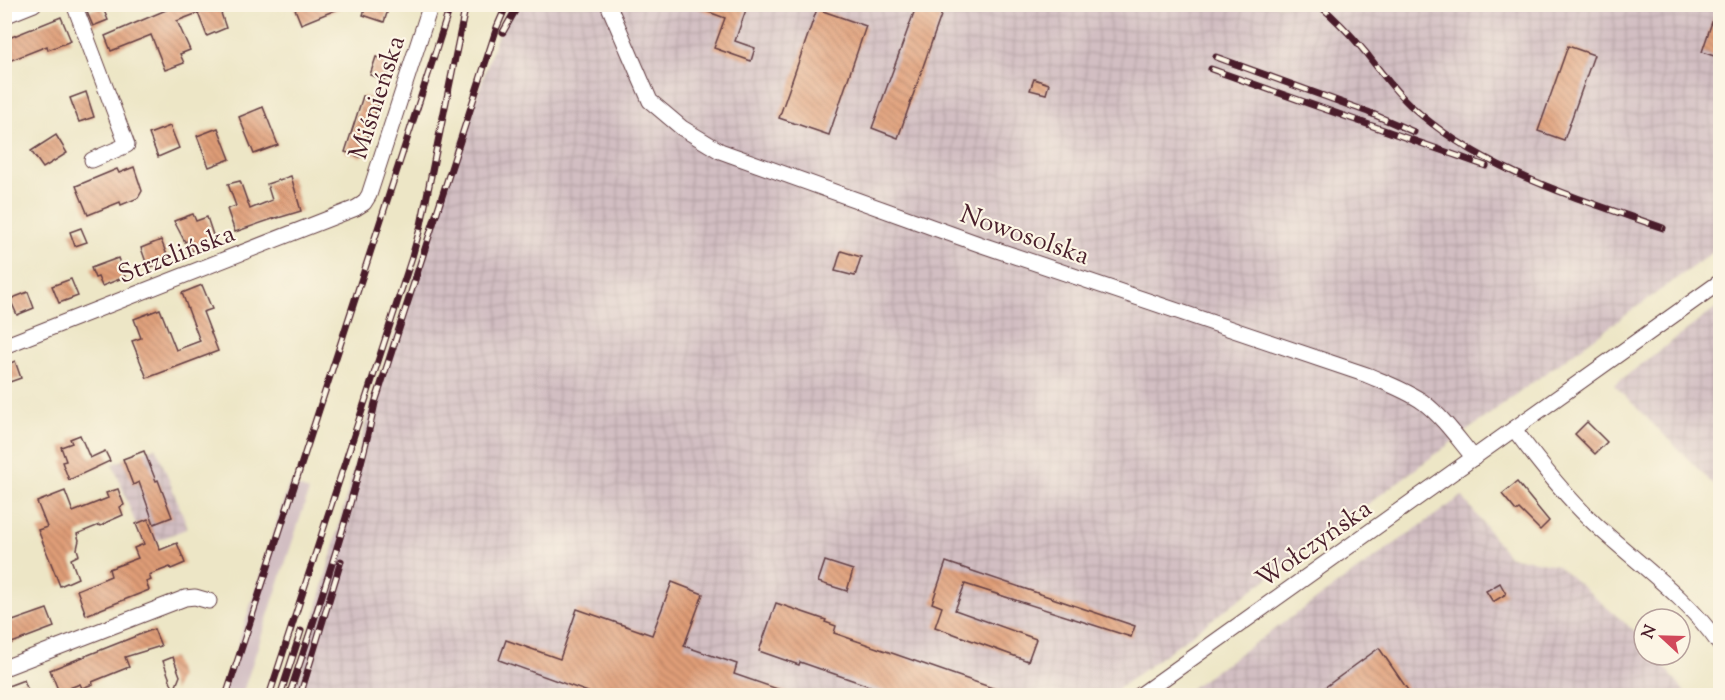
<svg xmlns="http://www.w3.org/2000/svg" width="1725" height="700" viewBox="0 0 1725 700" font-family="'Sorts Mill Goudy',serif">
  <defs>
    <pattern id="industrial-grid" width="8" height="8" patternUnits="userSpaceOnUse" patternTransform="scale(1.5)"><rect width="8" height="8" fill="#d2bec2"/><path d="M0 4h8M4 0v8" fill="none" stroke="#b6a3a7"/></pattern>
    <pattern id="building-back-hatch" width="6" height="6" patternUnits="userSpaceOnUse" patternTransform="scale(1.5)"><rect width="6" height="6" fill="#df9d77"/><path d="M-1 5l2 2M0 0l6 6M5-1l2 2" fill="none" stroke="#b77f62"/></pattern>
  </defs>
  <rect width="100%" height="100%" fill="#fcf5e5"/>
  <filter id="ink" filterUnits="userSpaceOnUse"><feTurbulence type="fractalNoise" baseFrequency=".0167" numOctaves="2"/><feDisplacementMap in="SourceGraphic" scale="12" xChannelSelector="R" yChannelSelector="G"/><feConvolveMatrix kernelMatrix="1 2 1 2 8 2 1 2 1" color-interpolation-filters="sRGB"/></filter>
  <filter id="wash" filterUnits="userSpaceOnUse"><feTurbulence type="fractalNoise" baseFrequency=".008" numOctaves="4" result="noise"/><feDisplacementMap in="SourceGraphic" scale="24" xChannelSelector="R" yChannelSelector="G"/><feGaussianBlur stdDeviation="1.35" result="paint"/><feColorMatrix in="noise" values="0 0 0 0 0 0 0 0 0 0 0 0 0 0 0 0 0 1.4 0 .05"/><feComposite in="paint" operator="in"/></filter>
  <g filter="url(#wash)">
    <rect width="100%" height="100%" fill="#ede6c6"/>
    <g fill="url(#industrial-grid)">
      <path d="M508,5h1212v242l-210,152 -400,296 -818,1 9,-25 67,-257z"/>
      <path d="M1720,305v186l-106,-106z"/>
      <path d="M156,447l32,81 -44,18 -31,-82z"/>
      <path d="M1462,496l46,60 49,9 81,69 6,8v13h11l32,40 -507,1z"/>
    </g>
    <path fill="#d2bec2" d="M289,484l20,7 -67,204h-20z"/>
    <g id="blocks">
      <g fill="url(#building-back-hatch)">
        <path d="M180,4h38l8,24 -19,8 -9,-23 -21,8 13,29 -10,4 4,9 -19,7 -14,-35 -40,16 -6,-15z"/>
        <path d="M293,4h54l1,1 -47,19z"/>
        <path d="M367,4h23l-6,18 -21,-7z"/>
        <path d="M692,4h56l-13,37 20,7 -4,13 -37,-13 11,-30 -33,-12z"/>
        <path d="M917,4h28l-47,134 -26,-10z"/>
        <path d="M1718,4h2v54l-18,-6z"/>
        <path d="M102,6l6,14 -15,6 -6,-14z"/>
        <path d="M817,9l49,17 -37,109 -50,-17z"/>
        <path d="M61,17l10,24 -23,9 -1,-4 -43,17v-23z"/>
        <path d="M1568,46l26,9 -30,85 -26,-9z"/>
        <path d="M376,57l16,5 -6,18 -16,-5z"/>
        <path d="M1034,79l15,5 -3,10 -16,-4z"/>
        <path d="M86,92l8,25 -15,5 -9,-24z"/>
        <path d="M363,96l16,5 -18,56 -16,-5z"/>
        <path d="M263,107l15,38 -24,9 -15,-37z"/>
        <path d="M170,126l9,22 -21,9 -9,-23z"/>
        <path d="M218,128l12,31 -21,8 -12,-31z"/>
        <path d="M56,135l11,18 -24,15 -12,-17z"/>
        <path d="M134,167l8,24 -4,7 -17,7 -1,-3 -32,13 -12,-29 41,-17 2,4z"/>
        <path d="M291,176l10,35 -23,7v-1l-43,15 -8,-23 9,-3 -8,-22 12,-3 10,28 22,-9 -5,-16z"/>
        <path d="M193,214l3,7 11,-4 7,21 -14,5 1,4 -10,4 -4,-10 -2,1 -11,-21z"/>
        <path d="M81,228l6,14 -12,4 -5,-14z"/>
        <path d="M161,240l8,20 -21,8 -7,-20z"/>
        <path d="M841,251l20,6 -6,19 -20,-5z"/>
        <path d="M118,258l7,19 -23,9 -4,-9 -3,1 -4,-10z"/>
        <path d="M71,279l7,17 -19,7 -7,-17z"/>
        <path d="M202,285l10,24 -9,3 15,39 -71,27 -15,-37 9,-3 -7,-19 26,-10 16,41 24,-9 -18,-48z"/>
        <path d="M28,292l6,16 -17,7 -7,-16z"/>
        <path d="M15,361l6,17 -17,6v-18z"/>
        <path d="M1587,422l20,20 -12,12 -20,-20z"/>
        <path d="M80,435l10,23 15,-7 5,10 -41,19 -7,-18 4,-1 -5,-14 11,-4 -2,-4z"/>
        <path d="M144,451l12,30 2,-1 14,37 -18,7 -15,-42 -6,3 -10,-26z"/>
        <path d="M1517,482l32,39 -9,9 -21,-21 -3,2 -14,-17z"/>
        <path d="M118,489l6,16 -4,2 3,8 -16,7 -6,4 -2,-1 -22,9 2,6 -2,9 2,6 -8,4 7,19 -18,8 -22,-56 9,-3 -10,-25 28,-11 8,21 35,-14 -2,-5z"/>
        <path d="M148,519l12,31 17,-7 8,20 -14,6 -1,-2 -21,8 2,5 -5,2 3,8 -63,25 -9,-25 34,-14 -2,-7 29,-11 -4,-10 10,-4 -8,-20z"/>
        <path d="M825,561l28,9 -6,21 -29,-9z"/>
        <path d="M946,562l189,64 -4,11 -166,-53 -10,26 81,29 -8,22 -93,-34 7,-20 -10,-4z"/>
        <path d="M672,582l31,12 -19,52 53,18 -3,10 58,20 -1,2h-192l-100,-36 7,-20 54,19 17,-50 75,26z"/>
        <path d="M1500,583l6,11 -13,8 -7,-11z"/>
        <path d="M776,603l50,17 -1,2 11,4 -2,7 176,61v2h-112l-98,-34 -1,3 -40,-14z"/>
        <path d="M47,609l7,18 -50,19v-22z"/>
        <path d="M154,629l7,17 -36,11 4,10 -37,15 1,2 -11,4 -2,-4 -21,8 -9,-22z"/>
        <path d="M1379,648l33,48h-99z"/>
        <path d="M173,657l7,19 -6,15 -11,-30z"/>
        <path d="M24,680l6,16h-19l-3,-10z"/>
      </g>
    </g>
  </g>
  <g filter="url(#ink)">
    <use href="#blocks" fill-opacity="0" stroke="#623d42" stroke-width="1.5"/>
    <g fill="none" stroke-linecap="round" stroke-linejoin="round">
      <g stroke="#623d42" stroke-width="17">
        <g id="minor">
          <path d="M74,4l53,141 -35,15"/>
          <path d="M608,4l42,97 32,27 38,23 259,93 388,131c19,8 39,15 56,27 20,15 35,37 51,56"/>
          <path d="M4,16l30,-12"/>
          <path d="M4,346l352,-138 8,-5 5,-8 62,-191"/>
          <path d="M1514,429c25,34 50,66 81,95 42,39 92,73 125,121"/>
          <path d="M4,668l181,-70 10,-1 14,4"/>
          <path d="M1139,696l581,-414"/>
        </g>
      </g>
      <use href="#minor" stroke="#fff" stroke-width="15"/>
      <g stroke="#4a1f2b" stroke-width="7">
        <g id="rail">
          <path d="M1318,4c18,15 34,32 48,49 14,18 28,37 44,52 70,65 165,92 253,123"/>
          <path d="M503,32l16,-28"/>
          <path d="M1216,57l152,55 46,20"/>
          <path d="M1211,69l275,97"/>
          <path d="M226,696l225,-692"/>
          <path d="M269,696l143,-439 9,-32 45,-221"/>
          <path d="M280,696l21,-65"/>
          <path d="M289,696c32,-98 65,-192 86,-293l122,-376 10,-23"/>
          <path d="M300,696l41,-135"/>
        </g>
      </g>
      <use href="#rail" stroke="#fcf5e5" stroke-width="4.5" stroke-dasharray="14" stroke-linecap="butt"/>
    </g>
  </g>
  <g text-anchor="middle" stroke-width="4.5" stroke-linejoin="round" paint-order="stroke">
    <g font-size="26" fill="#4a1f2b" stroke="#fcf5e5">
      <text transform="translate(376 97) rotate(-72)" y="9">Miśnieńska</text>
      <text transform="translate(1025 234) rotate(19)" y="9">Nowosolska</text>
      <text transform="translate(176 253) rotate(-21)" y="9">Strzelińska</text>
      <text transform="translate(1313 543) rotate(-35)" y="9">Wołczyńska</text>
    </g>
  </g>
  <rect width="1725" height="700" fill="none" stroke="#fcf5e5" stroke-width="24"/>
  <g transform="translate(1662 637) rotate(292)"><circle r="28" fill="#fcf5e5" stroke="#b59f9b" stroke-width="1.5"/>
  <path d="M0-4.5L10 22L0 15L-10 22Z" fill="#d1495b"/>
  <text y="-9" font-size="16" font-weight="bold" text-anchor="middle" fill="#4a1f2b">N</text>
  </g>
</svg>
